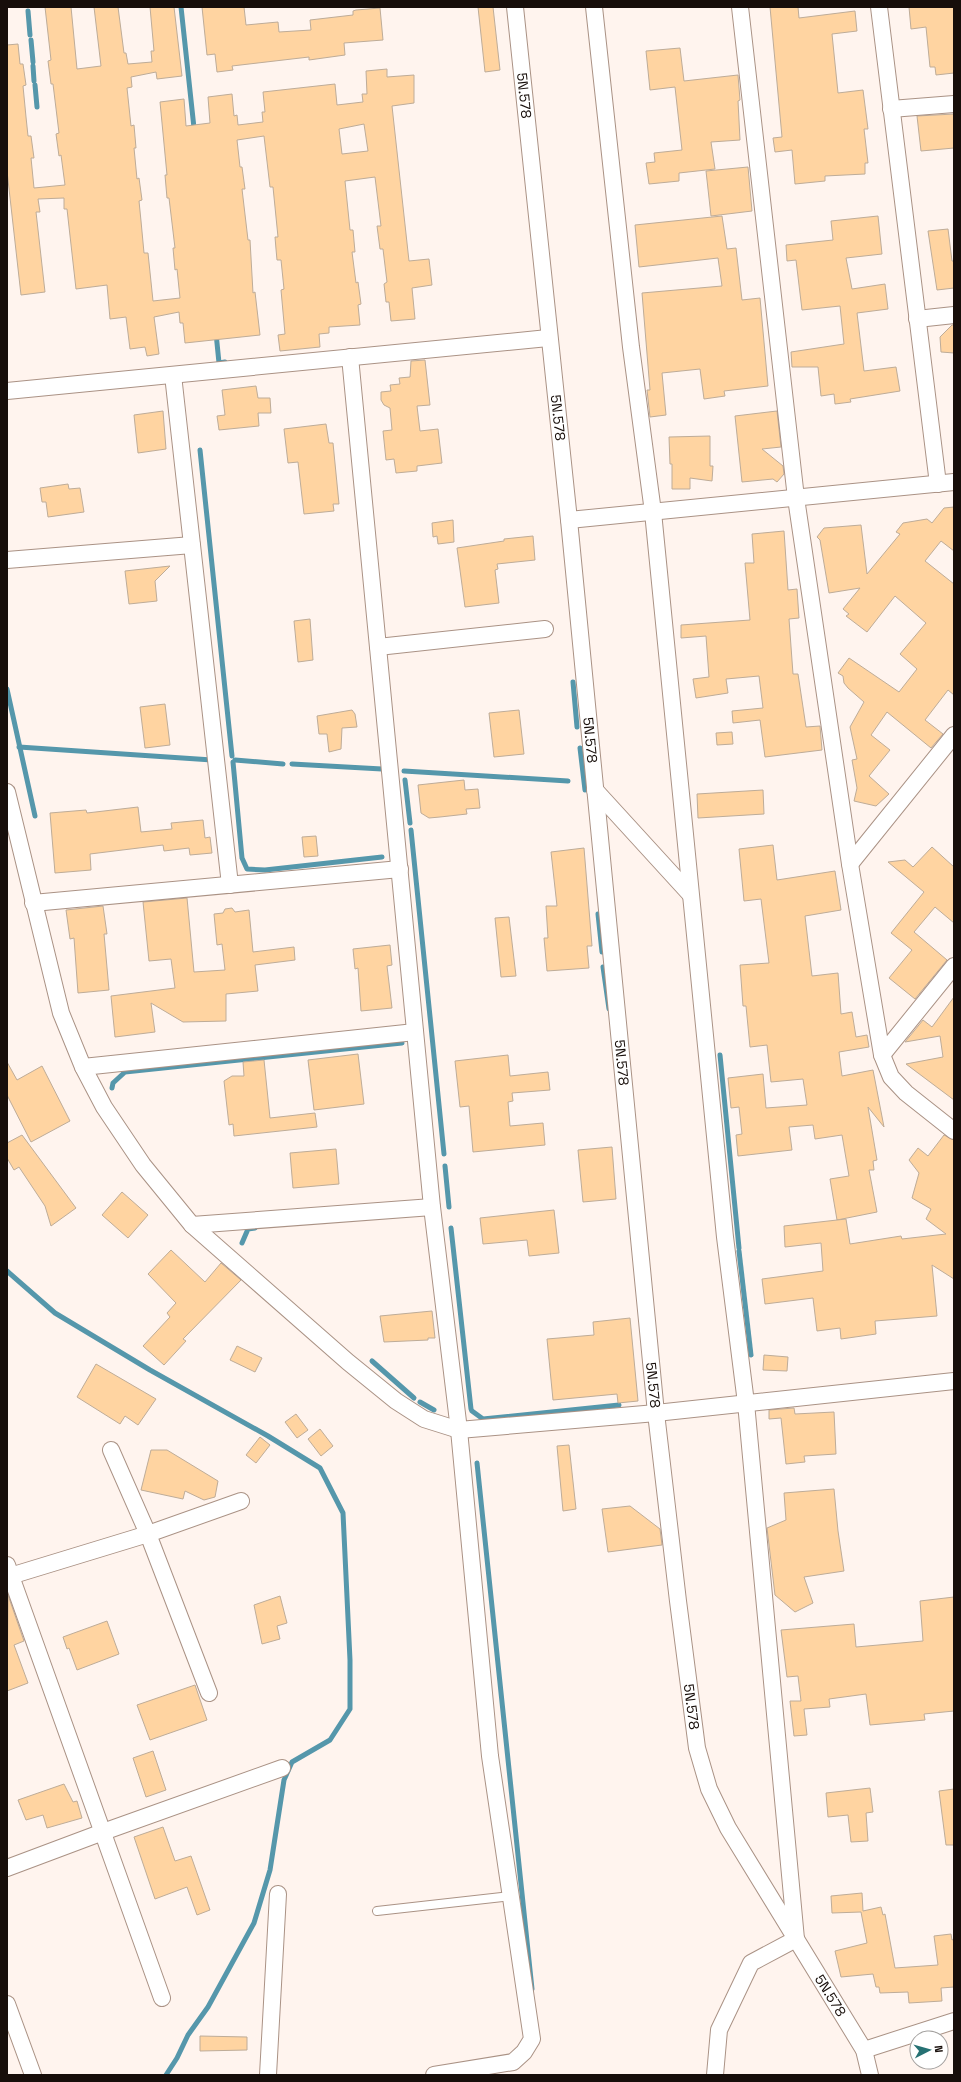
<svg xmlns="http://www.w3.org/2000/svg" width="961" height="2082" viewBox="0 0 961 2082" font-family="'Space Grotesk',sans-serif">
  <rect width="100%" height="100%" fill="#fff4ee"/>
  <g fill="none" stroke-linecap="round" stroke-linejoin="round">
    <g stroke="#5597ab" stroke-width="5">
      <path d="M181,7l13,121"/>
      <path d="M28,11l2,24"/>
      <path d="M31,40l2,22"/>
      <path d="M33,66l1,15"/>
      <path d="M35,85l2,22"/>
      <path d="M216,333l3,30 6,-1"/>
      <path d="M200,450l32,306"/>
      <path d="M573,682l4,45"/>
      <path d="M7,689l28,127"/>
      <path d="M19,747l193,13"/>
      <path d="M580,748l5,42"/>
      <path d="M235,760l48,4"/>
      <path d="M233,762l9,96 5,11 18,1 117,-13"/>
      <path d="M292,764l90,5"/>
      <path d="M404,771l164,10"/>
      <path d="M405,780l5,43"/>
      <path d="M411,830l33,324"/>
      <path d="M598,914l4,38"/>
      <path d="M603,967l6,42"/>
      <path d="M720,1055l19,193"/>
      <path d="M112,1088l1,-5 12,-11 277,-29"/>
      <path d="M445,1166l4,41"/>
      <path d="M451,1228l20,181"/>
      <path d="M242,1243l6,-14 7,-1"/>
      <path d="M739,1251l12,104"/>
      <path d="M7,1271l48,42 95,57 118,66 52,32 23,45 7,147v49l-20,31 -38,22 -8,18 -14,90 -16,53 -46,84 -20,28 -11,23 -11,17"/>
      <path d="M372,1361l42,37"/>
      <path d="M420,1402l14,8"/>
      <path d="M472,1411l11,8 136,-14"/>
      <path d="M477,1463l55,526"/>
    </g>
  </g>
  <g fill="#ffd4a1" stroke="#beac98" fill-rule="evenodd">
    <path d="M45,7h26l6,62 24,-3 -7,-59h24l6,46h2l2,11 24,-2 -1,-11h3l-4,-44h24l8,69 -25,3 -1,-7 -25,5 1,10 -5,1 4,38 3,-1 2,23h-2l3,31 2,-1 3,22 -3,1 2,20 3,32h4l5,48 27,-3 -3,-29 -2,1 -2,-22h2l-6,-50h-2l-2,-23h2l-7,-73 24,-3 2,27 24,-3 -2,-26 24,-3 2,22 3,-1 1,10 25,-3 -1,-10h3l-2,-20 72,-8 2,21 26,-3 -1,-8h5l-1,-23 21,-2v8l27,-2v28l-22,3 17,155 20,-2 3,26 -20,3 3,31 -24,2 -2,-19h-3l-2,-18 3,-2 -4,-33h-3l-3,-23h4l-6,-49 -30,4 5,49h3l2,22h-3l4,31 2,-1 3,22 -3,1 2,20 -31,2v6l-10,1 1,13 -40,4 -2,-16 7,-1 -4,-44 3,-1 -3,-29h-4l-1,-11 -1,-12h3l-5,-50h-3l-6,-51 -27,4 3,27h2l3,22h-3l6,51h2l3,53 2,-1 5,43 -75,8 -2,-20h-3l-1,-11 -25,5 5,37 -12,2 -2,-9 -15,2 -4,-32 -16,2 -3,-34 -31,4 -9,-80h-3v-11l-26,1 2,13h-4l9,80 -24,3 -14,-124v-126l11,-1 2,20h3l3,21 -3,1 3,31 2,19h3l3,22h-3l3,30 31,-3 -4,-30 -2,1 -3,-22 3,-1 -6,-49h-2l-3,-23 3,-1zM364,124l4,27 -26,3 -3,-25z"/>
    <path d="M202,7h42l2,18 32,-3 1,10 32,-2 -1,-10 43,-5v-4l3,-1 24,-2 3,32 -39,3 1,12 -36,5v-3l-77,9 1,4 -16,2 -2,-18 -8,1z"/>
    <path d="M478,7h15l7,63 -15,2z"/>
    <path d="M770,7h28l1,11 56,-7 2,20 -25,3 6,59 25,-3 5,39h-4l4,34h-3v11l-40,2v5l-30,3 -3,-34 -17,2 -2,-14 9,-1z"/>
    <path d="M909,7h45v66l-18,2 -1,-8h-5l-4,-40 -15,2z"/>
    <path d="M680,48l4,33 54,-6 2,25 -2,1 2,39 -29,2 4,27 -36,4v8l-30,3 -3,-21 9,-1 -1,-9 28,-3 -7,-63 -25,3 -4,-39z"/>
    <path d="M954,114v34l-33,3 -4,-35z"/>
    <path d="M748,167l4,44 -41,5 -5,-45z"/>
    <path d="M722,216l5,33 9,-1 6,52 18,-2 8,88 -44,5 1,5 -21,3 -4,-30 -38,4 4,42 -16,2 -3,-27h3l-8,-97 80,-7 -4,-28 -79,9 -4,-42z"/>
    <path d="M878,216l4,38 -36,4 6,31 33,-5 3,25 -31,4 7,58 32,-4 4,24 -50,8 1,3 -16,2 -1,-10 -13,2 -3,-29h-26l-1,-15 53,-8 -4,-38 -38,4 -6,-50 -9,1 -1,-16 47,-5 -2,-19z"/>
    <path d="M948,229l4,32h2v27l-17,2 -9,-59z"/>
    <path d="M952,325h2v28l-13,-1 -1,-15z"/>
    <path d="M425,360l5,45 -13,1 3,25 18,-2 4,34 -25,3v5l-21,2 -2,-14 -8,1 -3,-29 9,-1 -2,-22 -6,-3 -3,-5v-8l10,-1 -1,-6 10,-1 -1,-6 11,-1 1,-16z"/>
    <path d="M256,386l2,12h12l1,15h-13l1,13 -40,4 -2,-14 8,-1 -3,-25z"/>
    <path d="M163,411l3,38 -28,4 -4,-38z"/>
    <path d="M777,411l4,36 -19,2 21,17 1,8 -7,8 -4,-3 -31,3 -7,-66z"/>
    <path d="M326,424l3,19h4l6,61h-6l1,7 -30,3 -6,-52 -10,1 -4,-34z"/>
    <path d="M710,436v30h3l-1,15 -22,-3v11h-18v-25h-2l-1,-27z"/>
    <path d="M68,484l1,5 11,-1 4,24 -36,5 -2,-15h-4l-2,-14z"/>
    <path d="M954,507v44l-13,-10 -16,20 29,23v111l-6,-5 -23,30 18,14 -12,14 -44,-36 -16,23 19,15 -21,26 20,18 -13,12 -22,-5 3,-13 -5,-28 5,-1 -7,-32 14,-25 -16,-14 -4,-5 -1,-7 -5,-3 11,-15 50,34 18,-23 -17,-15 26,-31 -31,-27 -28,36 -21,-16 3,-2 -6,-5 17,-21 -31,5 -9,-53 -3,-3 7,-9 37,-3 6,49 33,-40 -4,-2 7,-9 24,-4 5,4 12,-15z"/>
    <path d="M453,520l1,22 -16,2 -1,-8 -4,1 -1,-14z"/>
    <path d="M784,531l4,59 9,-1 2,29 -10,1 4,55h5l8,53 14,-1 2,24 -57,7 -5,-37 -27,3 -1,-12 31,-3 -4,-32 -33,3 2,14 -32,5 -3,-19 16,-2 -3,-41 -25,2v-13l69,-5 -5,-57h9l-2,-29z"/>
    <path d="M533,536l2,24 -38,4 1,5 -3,1 4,33 -34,4 -8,-59 47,-7v-2z"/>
    <path d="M170,566l-15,15 2,20 -28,3 -4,-33z"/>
    <path d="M310,619l3,41 -15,2 -4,-41z"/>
    <path d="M165,704l5,41 -25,3 -5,-41z"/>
    <path d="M352,710l3,4 2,13 -15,1 -1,21 -12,3 -2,-18h-8l-2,-18z"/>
    <path d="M519,710l5,44 -30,3 -5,-44z"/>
    <path d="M732,732l1,12 -16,1 -1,-12z"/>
    <path d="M464,780l1,10 13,-1 2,19 -14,1 1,5 -27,3 -11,1 -8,-5 -3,-28z"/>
    <path d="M763,790l1,24 -66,4 -1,-24z"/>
    <path d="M138,807l3,25 31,-3 -1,-6 32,-3 2,18 5,-1 2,16 -22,2 -1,-7 -25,3 -1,-6 -73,9 1,16 -36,3 -5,-60 36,-3 1,3z"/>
    <path d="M316,836l2,20 -14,1 -2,-20z"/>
    <path d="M773,845l4,35 58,-9 6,39 -36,6 7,60 26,-3 3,41 11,-2 4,25 11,-2 2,12 -30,5 3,24 31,-6 11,57 -16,-20 9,53 -4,1 1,9h-5l8,42 -40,8 -7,-41 19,-3 -7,-41 -27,4 -2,-14 -24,2 3,23 -54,6 -2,-21 6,-1 -3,-27 -8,1 -3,-30 35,-4 3,34 41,-3 -4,-26 -32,3 -4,-37 -17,2 -4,-41h-3l-3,-41 29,-2 -8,-64 -17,2 -5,-52z"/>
    <path d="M932,847l22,20v56l-19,-16 -21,25 33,28 -32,39 -26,-21 23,-28 -21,-17 33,-41 -36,-30 17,-2 8,7z"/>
    <path d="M584,848l8,98h-5l2,22 -42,3 -3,-33h4l-2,-32h11l-6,-54z"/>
    <path d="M187,898l7,74 31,-2 -3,-26 -5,1 -3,-31 9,-1 2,-4 7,-1 3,4 14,-2 4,42 41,-5 1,13 -40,5 3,26 -32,3v27l-43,1 -32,-19 4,29 -40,5 -4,-41 64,-8 -4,-29 -22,2 -6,-59z"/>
    <path d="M103,906l4,28h-3l5,56 -31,3 -4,-55 -4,1 -4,-29z"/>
    <path d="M509,917l7,59 -15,1 -6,-59z"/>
    <path d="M390,945l2,20 -5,1 5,42 -31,3 -3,-43 -3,1 -2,-20z"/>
    <path d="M954,997v103l-48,-36 37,-7 -3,-21 -35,6 18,-22 9,7z"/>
    <path d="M358,1054l6,50 -50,6 -6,-50z"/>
    <path d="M508,1055l2,21 38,-4 2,18 -38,3 1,8 -5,1 2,24 33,-3 2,22 -72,7 -4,-46 -9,1 -5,-46z"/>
    <path d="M264,1060l6,58 45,-5 2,14 -83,9 -1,-12 -4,1 -5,-44 8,-5h12l-1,-14z"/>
    <path d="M7,1062l10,18 25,-14 28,55 -39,21 -24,-47z"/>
    <path d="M22,1135l54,73 -25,18 -6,-20 -26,-39 -5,3 -7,-12v-15z"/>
    <path d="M944,1135l10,5v139l-22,-14 5,51 -62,5 1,13 -35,5 -1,-11 -23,3 -4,-33 -48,6 -3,-25 61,-8 -2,-28 -36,4 -1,-21 62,-7 4,25 51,-8 1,3 44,-5 -20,-15 5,-10 -19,-11 7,-25 -10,-13 9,-12 10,8z"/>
    <path d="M612,1147l4,52 -33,3 -5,-52z"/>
    <path d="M336,1149l3,35 -46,4 -3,-35z"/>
    <path d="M122,1192l26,23 -20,23 -26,-23z"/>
    <path d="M554,1210l5,43 -30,3 -2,-16 -44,4 -3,-26z"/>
    <path d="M171,1250l34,32 16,-19 20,17 -58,59 3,2 -22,24 -21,-19 27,-29 -3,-4 9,-10 -28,-29z"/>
    <path d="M432,1311l3,27h-7v2l-44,2 -4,-26z"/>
    <path d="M630,1318l8,83 -20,2 -1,-9 -64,6 -6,-61 47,-4 -1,-13z"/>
    <path d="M237,1346l25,12 -7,14 -25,-12z"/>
    <path d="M764,1355l24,2 -1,14 -24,-1z"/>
    <path d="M96,1364l60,35 -18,26 -13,-9 -5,8 -43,-27z"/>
    <path d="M794,1408l1,6 39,-2 2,42 -32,2 1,6 -19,2 -5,-46 -12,1v-9z"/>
    <path d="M296,1414l12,16 -11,8 -12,-16z"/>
    <path d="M320,1429l13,17 -12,10 -13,-17z"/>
    <path d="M260,1437l10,8 -14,18 -10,-8z"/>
    <path d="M569,1445l7,64 -13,2 -6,-65z"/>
    <path d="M151,1450h16l51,31 -3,16 -11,3 -19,-9 -2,8 -42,-9z"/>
    <path d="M834,1489l4,42 6,40 -40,6 9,26 -18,9 -20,-17 -8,-67 19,-8 -2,-27z"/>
    <path d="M630,1506l30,23 2,16 -54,7 -6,-43z"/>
    <path d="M8,1595l16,46 -10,4 14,38 -21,8z"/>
    <path d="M280,1596l7,27 -10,3 3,13 -18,5 -8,-39z"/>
    <path d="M954,1597v114l-30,3 1,6 -55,5 -4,-31 -37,5 1,8 -26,2 3,26 -13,1 -4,-35h11l-3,-25 -11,1 -6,-47 73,-6 2,23 67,-6 -3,-40z"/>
    <path d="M107,1621l12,33 -42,16 -8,-22 -2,1 -4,-12z"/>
    <path d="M195,1685l12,35 -57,20 -13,-35z"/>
    <path d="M153,1751l13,39 -20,7 -13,-39z"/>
    <path d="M64,1784l9,18 4,-1 5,17 -35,10 -4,-13 -17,5 -8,-20z"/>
    <path d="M870,1788l3,24 -7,1 2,28 -17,1 -3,-27 -20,2 -2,-24z"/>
    <path d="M954,1789v56h-8l-7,-54z"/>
    <path d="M163,1827l12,34 16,-5 19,54 -13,5 -10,-28 -32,12 -21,-62z"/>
    <path d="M862,1893l1,18 18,-4 2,8 2,-1 10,54 43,-3 -4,-29 17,-2 1,6 2,-1v48l-13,1 1,13 -33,2 -1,-11 -28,1 -1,-6h-3l-3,-13 -32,3 -6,-26 32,-8 -6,-31 -29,1 -1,-17z"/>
    <path d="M200,2036l47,1v13l-47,1z"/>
  </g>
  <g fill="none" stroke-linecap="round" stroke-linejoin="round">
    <g stroke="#aa9285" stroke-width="10">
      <path id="lane" d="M377,1911l134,-15"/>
    </g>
    <g stroke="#aa9285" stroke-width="18">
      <g id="street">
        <path id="s1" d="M515,7l54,513 87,893 22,188 19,147 12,41 19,39 136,222 6,25"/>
        <path d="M594,7l37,340 22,165 72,725 21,166 50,536 -45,24 -32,67 -4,45"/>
        <path d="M740,7l56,491 54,366 32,191 9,22 15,16 48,38"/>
        <path d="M879,7l59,477"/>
        <path d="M891,109l63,-5"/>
        <path d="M917,319l37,-4"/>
        <path d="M350,357l82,850 27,223 31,326 42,283 -8,13 -11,10 -79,13"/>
        <path d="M173,375l57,510"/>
        <path d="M7,391l541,-53"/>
        <path d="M569,520l385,-38"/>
        <path d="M7,560l185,-15"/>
        <path d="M378,647l167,-18"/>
        <path d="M595,790l95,104"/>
        <path d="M7,792l54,221 22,54 21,40 39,58 49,60 156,137 48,39 28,18 35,11 197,-17 298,-32"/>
        <path d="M850,864l104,-129"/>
        <path d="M33,903l367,-34"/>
        <path d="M882,1055l72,-89"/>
        <path d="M83,1067l332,-35"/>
        <path d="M192,1225l240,-18"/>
        <path d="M111,1450l37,84 61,159"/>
        <path d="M7,1565l155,433"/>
        <path d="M7,1577l141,-43 93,-33"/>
        <path d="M7,1868l96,-36 179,-64"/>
        <path d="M7,2004l26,71"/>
        <path d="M864,2050l90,-29"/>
        <path d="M268,2075l10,-181"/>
      </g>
    </g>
    <use href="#lane" stroke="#fff" stroke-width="8"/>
    <use href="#street" stroke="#fff" stroke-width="16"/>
  </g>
  <g text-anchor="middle" stroke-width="4" stroke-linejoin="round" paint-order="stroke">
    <g font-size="14" fill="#170e0a" stroke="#fff">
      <text dy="5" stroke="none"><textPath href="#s1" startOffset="89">5N.578</textPath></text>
      <text dy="5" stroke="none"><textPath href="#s1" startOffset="413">5N.578</textPath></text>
      <text dy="5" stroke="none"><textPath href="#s1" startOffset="737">5N.578</textPath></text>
      <text dy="5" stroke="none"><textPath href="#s1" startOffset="1061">5N.578</textPath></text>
      <text dy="5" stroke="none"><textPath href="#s1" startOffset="1385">5N.578</textPath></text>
      <text dy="5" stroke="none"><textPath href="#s1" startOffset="1709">5N.578</textPath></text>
      <text dy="5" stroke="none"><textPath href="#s1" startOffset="2033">5N.578</textPath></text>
    </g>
  </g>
  <rect width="961" height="2082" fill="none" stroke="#170e0a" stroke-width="16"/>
  <g transform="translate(929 2050) rotate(84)"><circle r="19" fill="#ffffff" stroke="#a29f9d"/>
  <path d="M0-3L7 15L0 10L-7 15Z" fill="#267173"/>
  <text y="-6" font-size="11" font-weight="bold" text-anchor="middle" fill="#170e0a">N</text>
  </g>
</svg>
